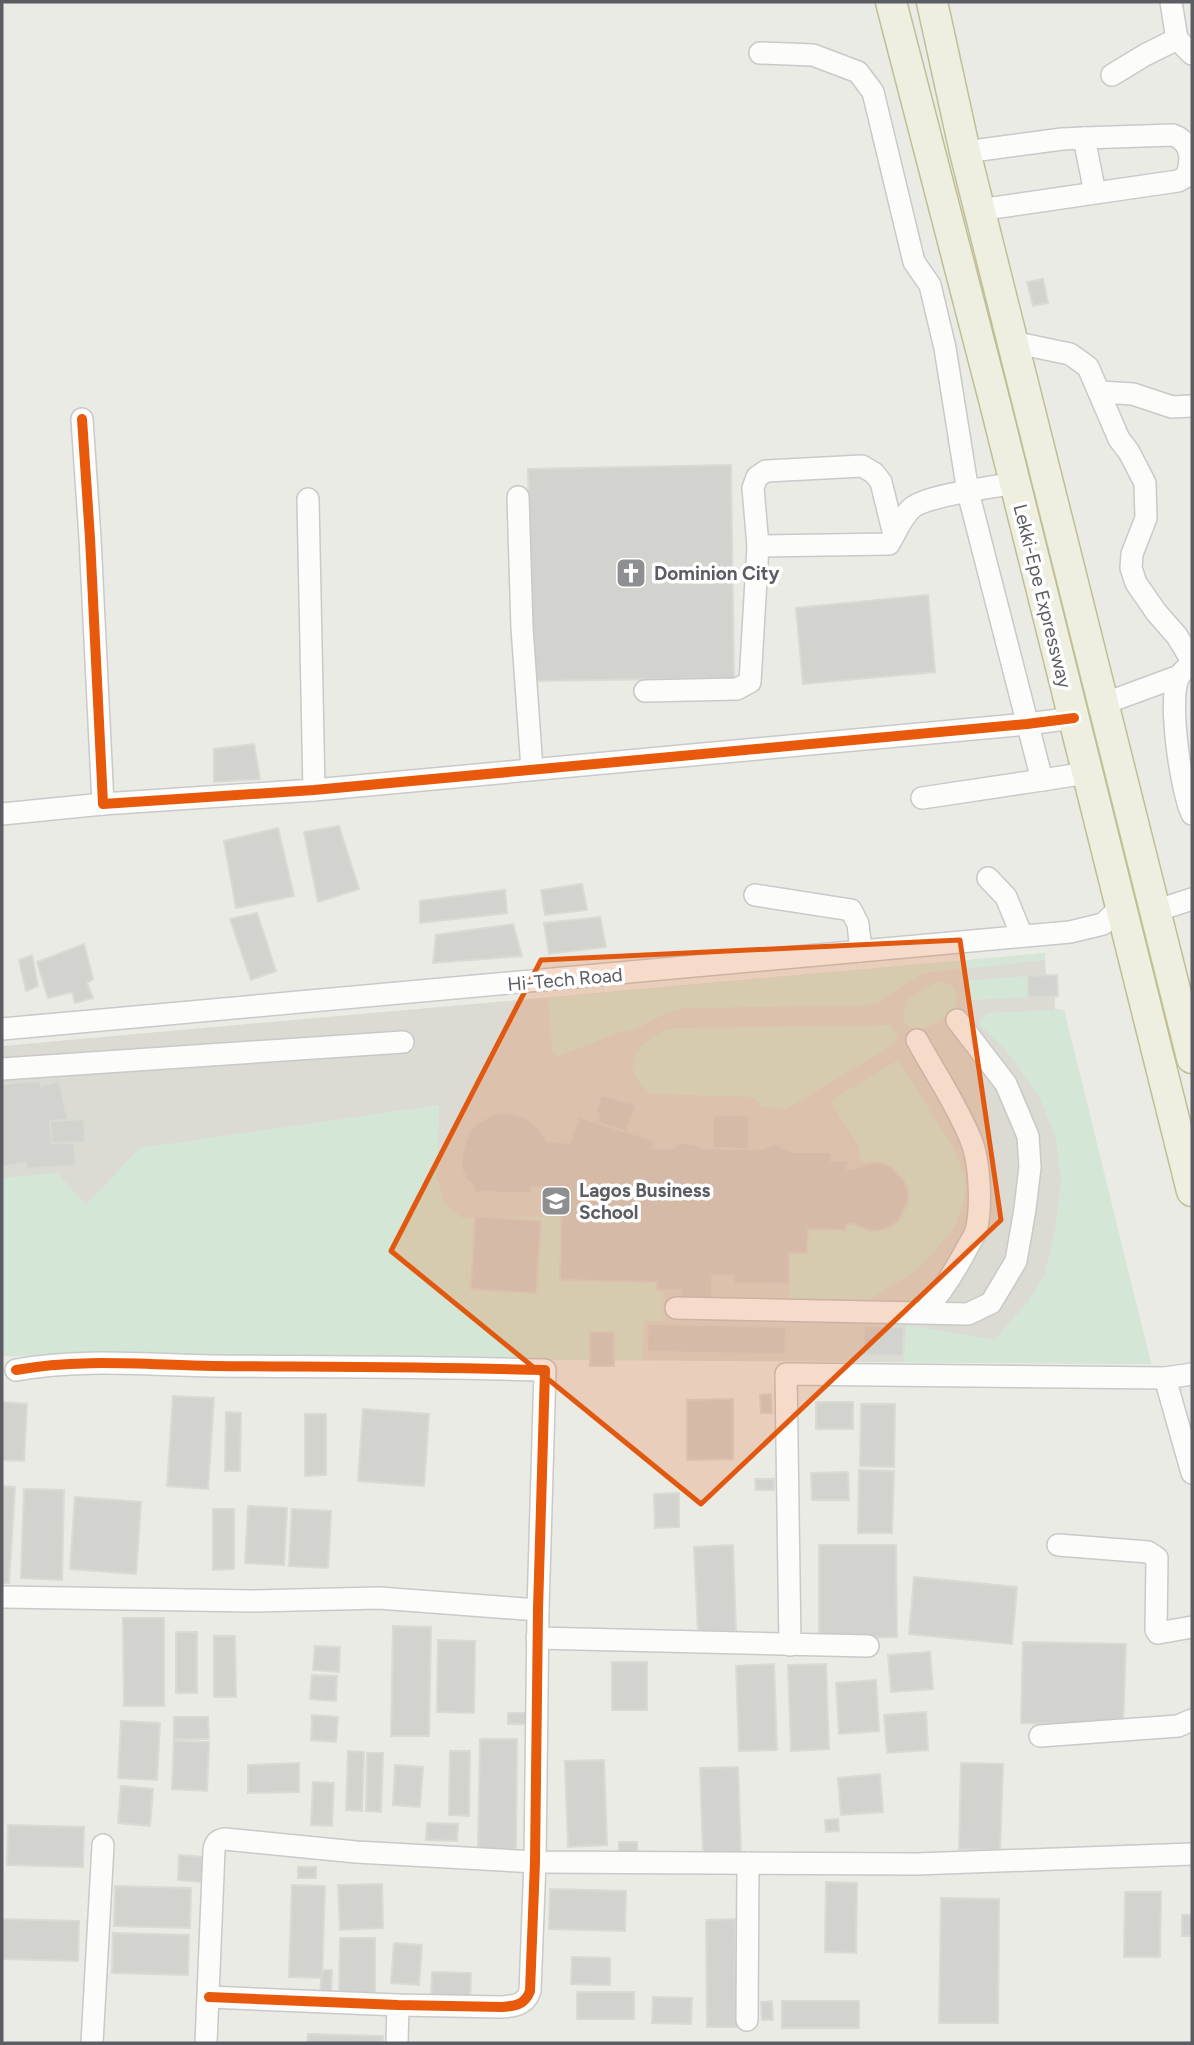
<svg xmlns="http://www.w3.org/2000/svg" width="1194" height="2045" viewBox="0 0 1194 2045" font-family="Figtree,sans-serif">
  <rect width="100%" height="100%" fill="#ebebe6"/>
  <path fill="#dbdbd4" d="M1045,953l1,22h11l1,21h-3v13l9,1 87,354 -1149,-8v-310z"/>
  <g fill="#d4e7d7">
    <path d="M1045,953v7l-121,13 -27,16 -19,14 -17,3 -178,2 -18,6 -29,15 -18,4 -59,23 -5,-1 -2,-4 -4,-53z"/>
    <path d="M1028,976v21l-56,3 -6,-19z"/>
    <path d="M936,982c8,0 16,1 19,9 17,32 -74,60 -47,8z"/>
    <path d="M1064,1010l87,354 -247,-2 2,-37 88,15 34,-38 16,-26 10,-38 7,-54 -5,-46 -17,-42 -33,-46 -27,-26 8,-11z"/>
    <path d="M891,1025l8,16 -112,68 -25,-2 -8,-10 -103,-3c-37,-28 -11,-55 22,-66z"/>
    <path d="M898,1060l55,87 12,28 -1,26 -10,27 -34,40 -58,36 -73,-3v-48h18l1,-24 38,1v-6c12,0 20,8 32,6 42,-6 40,-72 -13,-66l-5,-5 -2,-13 -28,-45z"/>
    <path d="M439,1105l-2,74 8,24 17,15 99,-2 96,66v7l6,1v31h-19l-1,39 -641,-4v-178l55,-5 29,32 54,-57z"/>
  </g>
  <g fill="#d2d2cf" stroke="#dadad5" stroke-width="2">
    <path d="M1043,279l5,24 -15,3 -6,-24z"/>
    <path d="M731,465l3,213 -203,3 -3,-212z"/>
    <path d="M928,595l7,77 -132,12 -7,-76z"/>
    <path d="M254,744l6,35 -46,3v-33z"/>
    <path d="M339,826l20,63 -41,13 -14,-70z"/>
    <path d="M278,828l16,68 -58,12 -12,-67z"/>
    <path d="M582,884l5,26 -42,5 -4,-25z"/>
    <path d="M505,890l2,23 -87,10v-22z"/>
    <path d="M257,913l19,58 -25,9 -21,-61z"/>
    <path d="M600,917l6,30 -57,7 -5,-31z"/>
    <path d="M513,924l9,32 -89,7 3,-28z"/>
    <path d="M84,944l9,35 -6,4 6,15 -18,5 -3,-11 -24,6 -11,-36z"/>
    <path d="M32,955l6,31 -12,5 -7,-31z"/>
    <path d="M1057,975l1,21 -30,1v-21z"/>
    <path d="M41,1081v5l18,-5 9,39 -18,1 2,22h22l2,22 -49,4 -1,-6 -24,4v-83z"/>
    <path d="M601,1095l35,10 -10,27 -29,-10 2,-8 -3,-1z"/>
    <path d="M508,1113l13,3 9,5 10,9 7,12 23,1 9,-26 76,24 -3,7h21l7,-4 6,-1 8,1 6,4 62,1 14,-5 15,8h40v9h17l-1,8h8l10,-5 14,-2 11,4 14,15 4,10v10l-9,19 -9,7 -10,3 -9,1 -18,-7h-7v6l-38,-1 -1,24h-18v31l-55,-1v-7h-22v22h-31v-8h-24v-8l-97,-2 2,-93h-31v6l-57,-1v-6l-7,-6 -5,-11v-13l3,-14 5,-11 11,-10 14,-7z"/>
    <path d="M713,1115l36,1v33l-36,-1z"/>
    <path d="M84,1119l1,23 -33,1 -2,-22z"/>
    <path d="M475,1216l66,5 -5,72 -65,-4z"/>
    <path d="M648,1324l138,3 -1,27 -138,-2z"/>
    <path d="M864,1326l40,1 -1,29 -40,-1z"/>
    <rect x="590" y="1332" width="24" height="34"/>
    <path d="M771,1394l1,19h-11l-1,-18z"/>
    <path d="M173,1396l41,2 -6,91 -41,-3z"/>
    <path d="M733,1399v60l-46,1v-60z"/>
    <path d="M2,1402l25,2 -3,57 -22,-1z"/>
    <rect x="816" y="1402" width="37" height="27"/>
    <path d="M861,1404h34l-1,63 -34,-1z"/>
    <path d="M363,1409l66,5 -5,72 -66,-5z"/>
    <path d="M226,1412l15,1 -1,58h-15z"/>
    <path d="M305,1414h21v61l-21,1z"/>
    <path d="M859,1470l35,1 -2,62h-34z"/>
    <path d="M848,1472l1,28h-37l-1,-27z"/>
    <path d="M755,1479h19v11h-18z"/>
    <path d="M2,1486l13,1 -6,96h-7z"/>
    <path d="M24,1489l40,1 -2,90 -41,-2z"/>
    <path d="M679,1493v34l-24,1 -1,-34z"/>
    <path d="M75,1497l66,5 -5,72 -66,-5z"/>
    <path d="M248,1506l39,2 -3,57 -39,-2z"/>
    <path d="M213,1509h21v60l-21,1z"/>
    <path d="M292,1509l39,2 -3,57 -39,-2z"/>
    <path d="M733,1545l3,86 -38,1 -4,-85z"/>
    <path d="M819,1545h77l1,92 -78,1z"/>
    <path d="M914,1577l103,10 -5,57 -103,-10z"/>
    <path d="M123,1618h41v88h-40z"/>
    <path d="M393,1626l38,1 -2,109h-38z"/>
    <rect x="176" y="1632" width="21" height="61"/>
    <path d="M214,1636h21l1,61h-22z"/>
    <path d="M438,1640l37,1 -1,72 -37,-1z"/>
    <path d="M1023,1642l103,2 -3,81 -102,-2z"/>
    <path d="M315,1646l25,1 -1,25 -26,-2z"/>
    <path d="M930,1652l3,37 -42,3 -3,-37z"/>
    <rect x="612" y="1662" width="35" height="48"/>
    <path d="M774,1664l3,86 -38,1 -3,-85z"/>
    <path d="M826,1664l3,85 -38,2 -3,-86z"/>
    <path d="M312,1675l25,1 -1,25 -26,-2z"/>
    <path d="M876,1680l3,51 -40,3 -3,-51z"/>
    <path d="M926,1712l2,38 -41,3 -3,-38z"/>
    <rect x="508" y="1713" width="19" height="11"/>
    <path d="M312,1715l26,2 -2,25 -25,-2z"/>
    <path d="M174,1717h34l1,22h-35z"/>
    <path d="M121,1721l39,2 -3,57 -39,-2z"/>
    <path d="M480,1739h37l-1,110h-38z"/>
    <path d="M174,1741l35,1 -2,49 -35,-2z"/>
    <path d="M348,1751l16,1 -2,59 -16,-1z"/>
    <path d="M450,1751h20l-1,65 -20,-1z"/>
    <path d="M367,1753h16l-2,59 -15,-1z"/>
    <path d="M604,1760l3,85 -39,2 -3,-86z"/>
    <path d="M299,1763v29l-51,1v-28z"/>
    <path d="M961,1763l42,1 -3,86 -41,-1z"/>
    <path d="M395,1765l28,2 -3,40 -27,-2z"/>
    <path d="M738,1767l3,86 -38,1 -3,-86z"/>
    <path d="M880,1774l3,38 -42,3 -3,-37z"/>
    <path d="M313,1782l21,1 -2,43 -21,-1z"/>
    <path d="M121,1786l32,3 -3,37 -32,-3z"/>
    <path d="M838,1819l1,12 -13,1 -1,-12z"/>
    <path d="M427,1823l31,1 -1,17 -31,-1z"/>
    <path d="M8,1825l76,2 -1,40 -76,-2z"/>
    <rect x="619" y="1842" width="18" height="11"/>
    <path d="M179,1855l24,2 -1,25 -24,-2z"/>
    <rect x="298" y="1867" width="18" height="11"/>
    <path d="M826,1882l31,1 -1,70 -31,-1z"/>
    <path d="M382,1884l1,44 -43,2 -2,-45z"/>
    <path d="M292,1885l33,1 -3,92 -33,-1z"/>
    <path d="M115,1886l76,2 -1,40 -76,-2z"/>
    <path d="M550,1889l76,2 -1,40 -76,-2z"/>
    <path d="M1125,1892h36l-1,65h-36z"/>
    <path d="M941,1898l58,1 -1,124h-59z"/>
    <rect x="1182" y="1915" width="10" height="21"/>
    <path d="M3,1919l76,2 -1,40 -76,-2z"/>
    <path d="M735,1919l1,108h-29l-1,-107z"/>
    <path d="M113,1933l76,2 -1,40 -76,-2z"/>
    <path d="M340,1938h35v58h-36z"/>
    <path d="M394,1943l28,2 -3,40 -28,-2z"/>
    <path d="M572,1957l38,1v27l-39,-1z"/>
    <path d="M322,1970h10l-1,25h-11z"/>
    <path d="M432,1972l39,1 -1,27 -39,-1z"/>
    <rect x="577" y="1992" width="57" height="27"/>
    <path d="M653,1997l39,1 -1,26 -39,-1z"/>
    <path d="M772,2001l1,19h-11l-1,-18z"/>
    <rect x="782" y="2001" width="77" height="27"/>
    <path d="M308,2034l75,2v7h-76z"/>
  </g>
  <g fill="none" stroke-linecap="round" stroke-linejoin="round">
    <g stroke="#c8c9c8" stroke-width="24">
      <g id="minor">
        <path d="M1171,2l6,37"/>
        <path d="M760,53l53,2 45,17 15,20 41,170 16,23 15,63 23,144 74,288 45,-7"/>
        <path d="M1112,75l33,-20 32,-16 15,15"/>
        <path d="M965,152l97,-13 22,-1 11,55"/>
        <path d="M979,210l199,-29 9,-5c5,-17 5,-34 -14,-41l-89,3"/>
        <path d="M1012,342l58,12 18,13 31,72 10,13 16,31 1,35 -14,36 -1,14 5,15 20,29 21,24 15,25"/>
        <path d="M1100,392l33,2 39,13 20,-1"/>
        <path d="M82,419l8,119 13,266 211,-14 713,-66 47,-6"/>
        <path d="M518,497l4,131 10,141"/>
        <path d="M308,499l6,291"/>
        <path d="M894,535l-13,-53 -7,-9 -12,-7 -96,5 -9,6 -4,11 5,58 131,-2c7,-12 13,-28 24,-37 17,-12 79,-20 102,-24"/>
        <path d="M1192,663c-5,5 -12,10 -14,16 -10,22 3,112 14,135"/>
        <path d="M645,691l92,-2 13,-7 8,-136"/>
        <path d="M1103,704l76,-28"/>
        <path d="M922,798l120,-18"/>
        <path d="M2,814l101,-10"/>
        <path d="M988,878l18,19 16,39"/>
        <path d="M755,895l96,15 7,14 3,27"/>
        <path d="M1155,911l37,-12"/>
        <path d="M2,1029l1068,-97 33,-8 17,-16"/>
        <path d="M917,1040c18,33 40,65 54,100 9,22 11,67 5,91 -2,6 -7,13 -10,19 -12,23 -25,43 -42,62"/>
        <path d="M2,1069l401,-27"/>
        <path d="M676,1308l292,6 23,-11 25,-42 9,-52 5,-42 -2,-31 -22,-52 -49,-64"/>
        <path d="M16,1370c65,-12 131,-5 197,-4 111,1 221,1 332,4l-7,240 -3,252 -5,129c-5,14 -15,15 -28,16l-104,-2 -189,-8"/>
        <path d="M1165,1378l27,95"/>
        <path d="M1058,1545l90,7 9,6 -1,72 2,3 34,-6"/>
        <path d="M2,1597l251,4 126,-3 159,12"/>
        <path d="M537,1638l331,8"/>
        <path d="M790,1645l-4,-271 379,4 27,-4"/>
        <path d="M1040,1736l138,-10 14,-6"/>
        <path d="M747,2020l1,-157"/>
        <path d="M92,2043l11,-198"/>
        <path d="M206,2043l8,-193c1,-7 4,-10 11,-11l131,13 179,10 382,2 275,-10"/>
        <path d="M397,2043l1,-38"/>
      </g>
    </g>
    <g stroke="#c1be95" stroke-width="33">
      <g id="highway">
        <path d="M891,2l105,405 196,784"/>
        <path d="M932,2l33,150 227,906"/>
      </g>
    </g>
    <use href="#minor" stroke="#fcfcfb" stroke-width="21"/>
    <use href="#highway" stroke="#eeeee1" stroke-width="30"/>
    <g stroke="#fff" stroke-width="15">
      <g id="cycleway">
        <path d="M82,419l8,119 13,266 211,-14 713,-66 47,-6"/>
        <path d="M16,1370c65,-12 131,-5 197,-4 111,1 221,1 332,4l-7,240 -3,252 -5,129c-5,14 -15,15 -28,16l-104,-2 -189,-8"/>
      </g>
    </g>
    <use href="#cycleway" stroke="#e8590c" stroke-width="10"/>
  </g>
  <path fill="#e15910" fill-opacity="0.2" stroke="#e15910" stroke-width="5" stroke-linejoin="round" d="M960,940l41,280 -300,284 -310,-253 150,-291z"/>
  <defs>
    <g id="church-square" transform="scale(1.575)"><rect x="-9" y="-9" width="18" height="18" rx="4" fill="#8e8f91" stroke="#fff"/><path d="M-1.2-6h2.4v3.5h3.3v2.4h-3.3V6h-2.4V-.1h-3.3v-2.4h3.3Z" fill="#fff"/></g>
    <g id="university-square" transform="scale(1.575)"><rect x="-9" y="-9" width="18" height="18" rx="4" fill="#8e8f91" stroke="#fff"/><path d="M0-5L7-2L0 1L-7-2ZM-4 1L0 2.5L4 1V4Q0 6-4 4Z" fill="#fff"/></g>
  </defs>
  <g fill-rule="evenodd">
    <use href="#church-square" x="631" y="573"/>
    <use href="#university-square" x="556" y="1201"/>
  </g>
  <g text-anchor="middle" stroke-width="7" stroke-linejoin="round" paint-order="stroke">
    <g font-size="19" font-weight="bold" fill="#5c5d63" stroke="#fff" text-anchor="start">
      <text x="654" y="580">Dominion City</text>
      <text x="579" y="1197">Lagos Business<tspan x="579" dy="22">School</tspan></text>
    </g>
    <g font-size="19" fill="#5c5d63" stroke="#fff">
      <text transform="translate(1043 596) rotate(76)" y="7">Lekki-Epe Expressway</text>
      <text transform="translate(565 979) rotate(-5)" y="7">Hi-Tech Road</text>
    </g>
  </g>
  <rect width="1194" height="2045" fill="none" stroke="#5c5d63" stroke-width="7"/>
</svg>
